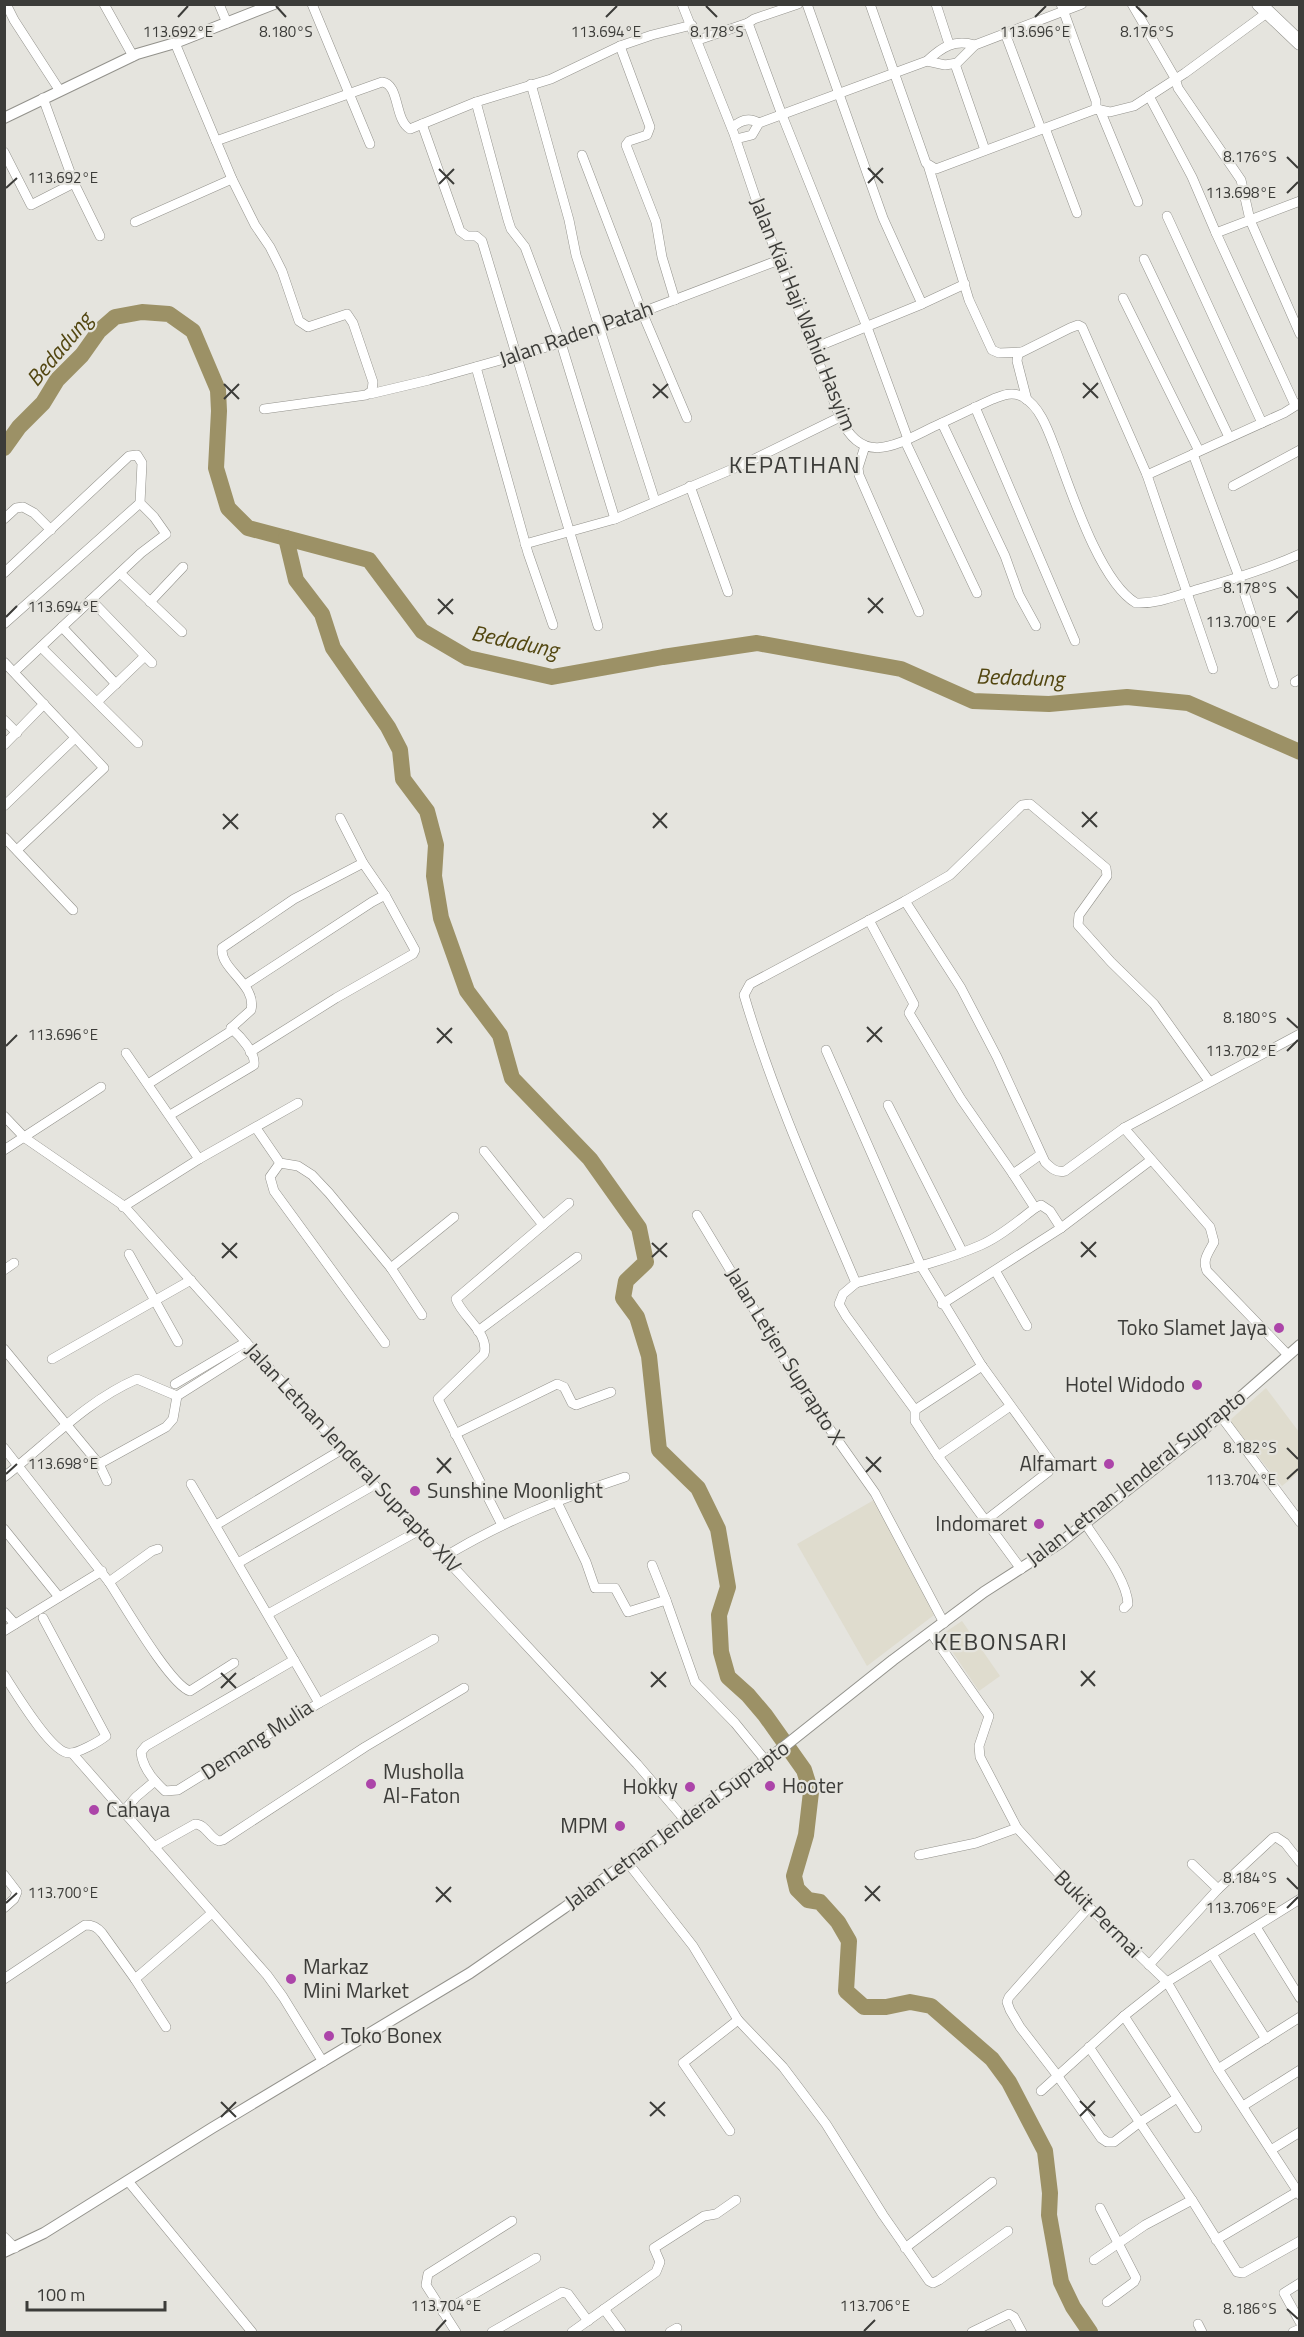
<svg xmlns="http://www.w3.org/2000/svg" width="1304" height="2337" viewBox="0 0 1304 2337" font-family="'Titillium Web',sans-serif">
  <rect width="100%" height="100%" fill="#e5e4de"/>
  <g fill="#dfdcce">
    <path d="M1266,1388l33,44v40l-17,14 -53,-65z"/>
    <path d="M874,1500l31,56 29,59 -67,51 -70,-122z"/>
    <path d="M962,1621l38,55 -21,15 -38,-56z"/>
  </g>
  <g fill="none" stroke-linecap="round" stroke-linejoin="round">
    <g stroke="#9c9166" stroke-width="16">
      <path d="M4,448l15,-21 24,-24 14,-23 25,-25 17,-24 16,-14 27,-5 27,2 24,17 25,59 1,21 -3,57 12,40 20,20 121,32 53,71 46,27 84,19 111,-20 94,-14 144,26 72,32 76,3 78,-7 61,6 112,49"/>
      <path d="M286,538l10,42 26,34 11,34 55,79 12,23 3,29 24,32 9,34 -2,31 7,42 26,73 33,44 12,43 78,81 49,69 7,34 -20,19 -3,17 14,19 12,39 10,94 39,38 20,41 10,58 -9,28 2,37 7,25 20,18 17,20 39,55 7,22 -5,43 -12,41 3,13 11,11 12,2 18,20 11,19 -3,50 18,16h22l24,-5 21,4 61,53 17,23 36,69 5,42 -1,22 12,67 12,25 17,25"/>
    </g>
    <g stroke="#93928c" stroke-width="10">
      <g id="minor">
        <path d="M6,4l8,16 46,71"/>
        <path d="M104,4l29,52"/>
        <path d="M219,4l8,19"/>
        <path d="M312,4l58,140"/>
        <path d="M682,4l52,130 26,77 80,206c22,50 56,28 93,10 20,-9 40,-19 60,-28 10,-4 20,-8 30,-2 18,10 26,36 33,54 15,40 44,131 80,152 22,1 42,-8 63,-14 35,-10 68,-20 101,-35"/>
        <path d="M798,4l-44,15 -6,4 34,92 85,212 41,112"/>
        <path d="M807,4l76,214 39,86"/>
        <path d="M870,4l56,159 10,6 160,-60 14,3 24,-6 51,-33 83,-61"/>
        <path d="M936,4l13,40"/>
        <path d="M1061,4l35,97v8"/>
        <path d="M1132,4l43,74 3,10 63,92 9,40 50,114"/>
        <path d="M1005,33l36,96"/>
        <path d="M698,40l50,-17"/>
        <path d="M175,43l57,136 23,46 15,22 12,24 17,50 9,6 39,-13 6,9 20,59 -1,9 -6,4 -102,14"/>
        <path d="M620,46l30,81 -3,8 -18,6 -3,4 30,77 6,35 13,43"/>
        <path d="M927,61l18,4 12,-2 18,-18 107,-41"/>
        <path d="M955,64l30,86"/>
        <path d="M531,84l38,136 7,35 79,246"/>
        <path d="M1149,96l43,81 24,56 79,172"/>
        <path d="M43,98l31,85 26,53"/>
        <path d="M476,102l32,118 3,9 14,18 36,96 54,176"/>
        <path d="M1100,110l38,92"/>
        <path d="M759,123l168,-62c15,-14 27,-22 48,-16"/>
        <path d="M422,124l38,107 7,5h9l6,5 116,385"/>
        <path d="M732,128c8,-8 17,-11 27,-5"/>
        <path d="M1045,128l32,85"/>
        <path d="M736,139l16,-4 7,-12"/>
        <path d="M216,141l166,-59c18,2 12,38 28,47l66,-27 75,-23 69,-33 32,-11 40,-10"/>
        <path d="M4,152l27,53 43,-22"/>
        <path d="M582,155l60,157 45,106"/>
        <path d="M928,165l41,135 23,50 7,3 22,-1"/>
        <path d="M1167,216l95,207"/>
        <path d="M135,222l97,-43"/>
        <path d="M1216,233l84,-32"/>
        <path d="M1144,259l85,178"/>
        <path d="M1123,298l76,153"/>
        <path d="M814,348l108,-44 43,-20"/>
        <path d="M476,367l52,186 25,72"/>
        <path d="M370,394l59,-14 132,-37 218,-83"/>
        <path d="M1027,400l-10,-39 1,-7 52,-26 8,-3 4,2 65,148 66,194"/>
        <path d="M975,407l100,234"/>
        <path d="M942,423l63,133 14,39 17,31"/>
        <path d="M905,441l72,152"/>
        <path d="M865,446l-7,22 1,7 60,137"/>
        <path d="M1193,454l46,123 35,107"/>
        <path d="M1147,475l137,-62 16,-10"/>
        <path d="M690,486l38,106"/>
        <path d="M1233,486l67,-36"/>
        <path d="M4,519l12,-11 7,-1 11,6 17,17"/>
        <path d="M525,544l90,-25 127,-54 98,-48"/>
        <path d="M4,573l125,-117 8,-1 5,8 -2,40 14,14 12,17 -25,19 -127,119"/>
        <path d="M120,573l62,59"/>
        <path d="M91,600l61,63"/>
        <path d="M150,602l33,-35"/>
        <path d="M4,624l136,-121"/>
        <path d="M62,627l54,57"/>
        <path d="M41,647l97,96"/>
        <path d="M4,662l100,106 -87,82"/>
        <path d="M1295,682l5,-3"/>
        <path d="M97,702l48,-46"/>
        <path d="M4,720l13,13"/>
        <path d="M4,745l40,-41"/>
        <path d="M4,806l71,-68"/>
        <path d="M4,837l69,73"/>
        <path d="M905,901l45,-26 72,-70 8,-1 76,64 1,8 -28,39 -1,10 33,37 43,42 55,77"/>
        <path d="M869,920l45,84 -5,9 52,86 52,75 27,-19"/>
        <path d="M245,985l127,-83 13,-7"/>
        <path d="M231,1028l20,-18c6,-26 -31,-40 -29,-62l72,-49 69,-36"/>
        <path d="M826,1050l95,216 61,100 71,98 -5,8 -63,49"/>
        <path d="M250,1052l86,-54 77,-44 2,-4 -30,-55 -22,-32 -23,-45"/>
        <path d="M126,1053l73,106"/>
        <path d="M148,1084l83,-53v-3c9,8 25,25 23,37l-84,50"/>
        <path d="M888,1105l74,146"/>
        <path d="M4,1116l21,22 99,68 250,279 70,72 193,207 48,56"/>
        <path d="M256,1128l24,35 18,3 14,9 17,18 62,75 31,47"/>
        <path d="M1124,1128l176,-94"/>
        <path d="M4,1150l97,-63"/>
        <path d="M484,1151l59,74 -87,74c6,18 34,34 28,55l-46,45 64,126"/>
        <path d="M280,1163l-10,14 4,14 111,152"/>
        <path d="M1013,1174l22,34"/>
        <path d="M123,1207l76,-48 99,-56"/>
        <path d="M697,1215l108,179 70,99 69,130"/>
        <path d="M543,1225l26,-22"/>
        <path d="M129,1254l49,88"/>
        <path d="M391,1268l63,-51"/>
        <path d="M4,1270l10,-7"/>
        <path d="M996,1272l31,54"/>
        <path d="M856,1283c42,-11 86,-21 125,-38 20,-9 37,-24 54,-37l6,-3 9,6 11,17"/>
        <path d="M942,1304l119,-76 90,-68"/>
        <path d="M478,1331l99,-74"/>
        <path d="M4,1349l95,115 8,17"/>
        <path d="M52,1359l139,-79"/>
        <path d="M175,1384l71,-42"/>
        <path d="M915,1410l67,-44"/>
        <path d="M1220,1415l80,107"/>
        <path d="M455,1434l102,-50 7,3 8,16 4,2 35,-13"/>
        <path d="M4,1448l105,134"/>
        <path d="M938,1456l71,-49"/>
        <path d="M99,1464l67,-37 7,-8 4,-23"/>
        <path d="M4,1477c44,-34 82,-76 133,-98l40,17 68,-43"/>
        <path d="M191,1484l103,176"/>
        <path d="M556,1500l30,62 9,26h20l13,24 38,-12 29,82 40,41 31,38"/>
        <path d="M1085,1523c13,21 42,56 43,81l-4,4"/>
        <path d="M216,1525l125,-75"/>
        <path d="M4,1529l55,68"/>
        <path d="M158,1549l-6,2 -43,31c14,21 61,103 81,109l44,-28"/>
        <path d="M444,1557c60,-36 115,-58 181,-80"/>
        <path d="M238,1563l136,-78"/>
        <path d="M652,1565l14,35"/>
        <path d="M1021,1569l-83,-113 -23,-35v-11l-69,-94 -7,-12 4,-10 13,-11c-40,-94 -83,-189 -112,-288l6,-11 155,-83 56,87 36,69 48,105c6,6 11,11 20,9l59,-43 86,99 4,15c-6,11 -12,18 -7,29l81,84"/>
        <path d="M4,1612l11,12"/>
        <path d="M268,1614l150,-83"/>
        <path d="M4,1631l98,-60"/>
        <path d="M931,1633l58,83 -10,30 1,11 37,71 72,79 78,75 51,87 82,126"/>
        <path d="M294,1660l25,43 -141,87 -13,1c-11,-10 -23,-24 -24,-39l5,-6z"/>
        <path d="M4,1675c10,15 47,78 65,78 8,1 31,-12 37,-17l-63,-118"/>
        <path d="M319,1703l115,-64"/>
        <path d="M72,1753l195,222 16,22 40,65"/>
        <path d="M123,1812l13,-15 19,-16"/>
        <path d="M154,1847l41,-23c11,0 14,14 24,17l4,-1 142,-93 99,-59"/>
        <path d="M919,1855l57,-12 41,-15"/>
        <path d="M628,1863l65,83 45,74 45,47 43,57 57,91 46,66 4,2 6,-3 69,-49"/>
        <path d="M1192,1864l26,25 55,-51 3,-1 9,6 15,19"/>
        <path d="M4,1875l13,17 -3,7 -10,9"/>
        <path d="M1089,1907l-80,90 -2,5 3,8 10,17 37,48 44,63 6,4h7l26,-20 37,-24"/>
        <path d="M1256,1927l44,71"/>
        <path d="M1212,1954l54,85"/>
        <path d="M1149,1965l69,-76"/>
        <path d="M4,1979l81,-54c8,0 12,2 17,8l33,46 77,-66"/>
        <path d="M135,1979l31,48"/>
        <path d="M1124,2016l73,112"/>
        <path d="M1089,2047l103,153 45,72 6,1 57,-32"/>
        <path d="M1218,2069l82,-52"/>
        <path d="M1041,2091l83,-75 43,-34 133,-83"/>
        <path d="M1243,2106l57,-36"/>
        <path d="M730,2131l-47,-68 55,-43"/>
        <path d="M1271,2150l29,-18"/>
        <path d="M128,2181l124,151"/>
        <path d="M1100,2208l36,70 -2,4 -27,20"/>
        <path d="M4,2237l11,11"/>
        <path d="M1216,2240l84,-50"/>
        <path d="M905,2248l87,-66"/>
        <path d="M1094,2260l51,-35 47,-25"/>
        <path d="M1300,2283l-16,10 16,29"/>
        <path d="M604,2309l17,23"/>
        <path d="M443,2312l93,-54"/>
        <path d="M1198,2324l4,8"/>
        <path d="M456,2332l-30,-47 2,-11 84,-53"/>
        <path d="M492,2332l70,-40 6,2 20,27"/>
        <path d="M572,2332l84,-60 4,-10 -6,-14 50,-32 12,-2 20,-14"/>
        <path d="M670,2332l7,-4"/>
        <path d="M972,2332l37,-18 5,3 8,15"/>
        <path d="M1293,2332l7,-3"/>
      </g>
    </g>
    <g stroke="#93928c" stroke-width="12">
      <g id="major">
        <path d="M4,118l133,-64 38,-11 99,-39"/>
        <path d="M4,2252l40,-19 168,-105 258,-155 94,-65 207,-151 122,-97 91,-68 76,-49 142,-112 98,-86"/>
      </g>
    </g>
    <g stroke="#93928c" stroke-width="15">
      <path id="highway" d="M1259,4l41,39"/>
    </g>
    <use href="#minor" stroke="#fff" stroke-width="9"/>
    <use href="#major" stroke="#fff" stroke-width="10"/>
    <use href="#highway" stroke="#fff" stroke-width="14"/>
  </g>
  <path fill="none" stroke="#3c3c39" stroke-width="2" d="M276,6l10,11M706,6l11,11M1136,6l11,11M178,17l10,-11M606,17l11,-11M1035,17l11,-11M1287,157l11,11M868,168l15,15M439,169l15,15M868,183l15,-15M439,184l15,-15M6,188l11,-10M1287,193l11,-11M1083,383l15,15M224,384l15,15M653,384l15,14M653,398l15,-14M1083,398l15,-15M224,399l15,-15M1287,587l11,11M868,598l15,15M438,599l15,15M868,613l15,-15M438,614l15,-15M6,617l11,-11M1287,622l11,-11M1082,812l15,15M653,813l14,15M223,814l15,15M1082,827l15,-15M653,828l14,-15M223,829l15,-15M1287,1018l11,10M867,1027l15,15M437,1028l15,15M867,1042l15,-15M437,1043l15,-15M6,1046l11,-11M1287,1051l11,-11M1081,1242l15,15M222,1243l15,15M652,1243l15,14M652,1257l15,-14M1081,1257l15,-15M222,1258l15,-15M1287,1448l11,11M866,1457l15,15M437,1458l14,15M866,1472l15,-15M437,1473l14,-15M6,1474l11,-10M1287,1479l11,-10M1081,1671l14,15M651,1672l15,15M221,1673l15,15M1081,1686l14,-15M651,1687l15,-15M221,1688l15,-15M1287,1878l11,11M865,1886l15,15M436,1887l15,15M865,1901l15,-15M436,1902l15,-15M6,1903l11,-10M1287,1908l11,-11M1080,2101l15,15M221,2102l15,15M650,2102l15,14M650,2116l15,-14M1080,2116l15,-15M221,2117l15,-15M1287,2309l11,10M436,2331l10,-11M864,2331l11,-11"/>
  <g fill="#ac45a9" stroke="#e5e4de" stroke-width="2">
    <circle cx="1279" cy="1328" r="6"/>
    <circle cx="1197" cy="1385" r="6"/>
    <circle cx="1109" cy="1464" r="6"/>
    <circle cx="415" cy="1491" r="6"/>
    <circle cx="1039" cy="1524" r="6"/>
    <circle cx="371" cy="1784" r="6"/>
    <circle cx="770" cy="1786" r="6"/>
    <circle cx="690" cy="1787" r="6"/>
    <circle cx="94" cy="1810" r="6"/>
    <circle cx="620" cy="1826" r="6"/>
    <circle cx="291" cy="1979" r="6"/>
    <circle cx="329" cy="2036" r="6"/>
  </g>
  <g text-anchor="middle" stroke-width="4.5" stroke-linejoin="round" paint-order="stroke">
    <g font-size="21" fill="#3c3c39" stroke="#e5e4de">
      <text transform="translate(803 314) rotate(68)" y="7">Jalan Kiai Haji Wahid Hasyim</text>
      <text transform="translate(576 334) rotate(-19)" y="7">Jalan Raden Patah</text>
      <text transform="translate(785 1356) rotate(58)" y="7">Jalan Letjen Suprapto X</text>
      <text transform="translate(353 1458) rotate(47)" y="7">Jalan Letnan Jenderal Suprapto XIV</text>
      <text transform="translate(1136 1478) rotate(-38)" y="7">Jalan Letnan Jenderal Suprapto</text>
      <text transform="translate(257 1740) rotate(-33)" y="7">Demang Mulia</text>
      <text transform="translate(677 1825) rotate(-36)" y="7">Jalan Letnan Jenderal Suprapto</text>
      <text transform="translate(1098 1914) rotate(45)" y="7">Bukit Permai</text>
    </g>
    <g font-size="21" fill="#3c3c39" stroke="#e5e4de" text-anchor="end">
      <text x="1267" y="1335">Toko Slamet Jaya</text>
      <text x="1185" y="1392">Hotel Widodo</text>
      <text x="1097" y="1471">Alfamart</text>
      <text x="427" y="1498" text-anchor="start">Sunshine Moonlight</text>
      <text x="1027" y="1531">Indomaret</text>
      <text x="383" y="1779" text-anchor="start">Musholla<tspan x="383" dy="24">Al-Faton</tspan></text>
      <text x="782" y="1793" text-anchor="start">Hooter</text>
      <text x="678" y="1794">Hokky</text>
      <text x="106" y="1817" text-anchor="start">Cahaya</text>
      <text x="608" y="1833">MPM</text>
      <text x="303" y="1974" text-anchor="start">Markaz<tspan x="303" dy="24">Mini Market</tspan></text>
      <text x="341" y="2043" text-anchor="start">Toko Bonex</text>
    </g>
    <g font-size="22" font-style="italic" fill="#524610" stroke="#e5e4de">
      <text transform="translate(59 349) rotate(-50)" y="8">Bedadung</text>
      <text transform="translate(515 641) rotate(12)" y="8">Bedadung</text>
      <text transform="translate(1020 677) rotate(2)" y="8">Bedadung</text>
    </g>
    <g font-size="24" letter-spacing="1.5" fill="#3c3c39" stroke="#e5e4de">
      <text x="795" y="473">KEPATIHAN</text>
      <text x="1001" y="1650">KEBONSARI</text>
    </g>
  </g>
  <g font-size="15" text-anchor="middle" fill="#3c3c39" stroke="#e5e4de" stroke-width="4.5" stroke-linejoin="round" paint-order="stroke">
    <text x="178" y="37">113.692°E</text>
    <text x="286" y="37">8.180°S</text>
    <text x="606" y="37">113.694°E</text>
    <text x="717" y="37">8.178°S</text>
    <text x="1035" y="37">113.696°E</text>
    <text x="1147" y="37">8.176°S</text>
    <text x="1250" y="162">8.176°S</text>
    <text x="63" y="183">113.692°E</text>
    <text x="1241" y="198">113.698°E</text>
    <text x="1250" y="593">8.178°S</text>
    <text x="63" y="612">113.694°E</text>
    <text x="1241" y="627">113.700°E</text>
    <text x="1250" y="1023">8.180°S</text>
    <text x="63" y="1040">113.696°E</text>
    <text x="1241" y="1056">113.702°E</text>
    <text x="1250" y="1453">8.182°S</text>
    <text x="63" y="1469">113.698°E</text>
    <text x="1241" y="1485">113.704°E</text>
    <text x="1250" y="1883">8.184°S</text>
    <text x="63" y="1898">113.700°E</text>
    <text x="1241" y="1913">113.706°E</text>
    <text x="446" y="2311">113.704°E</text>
    <text x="875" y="2311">113.706°E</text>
    <text x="1250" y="2314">8.186°S</text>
  </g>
  <rect width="1304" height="2337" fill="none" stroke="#3c3c39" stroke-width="12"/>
  <path d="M27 2301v9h138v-9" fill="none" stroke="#3c3c39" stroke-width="3"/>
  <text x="36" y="2301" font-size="18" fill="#3c3c39" stroke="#e5e4de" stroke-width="4.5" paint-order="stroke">100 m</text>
</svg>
